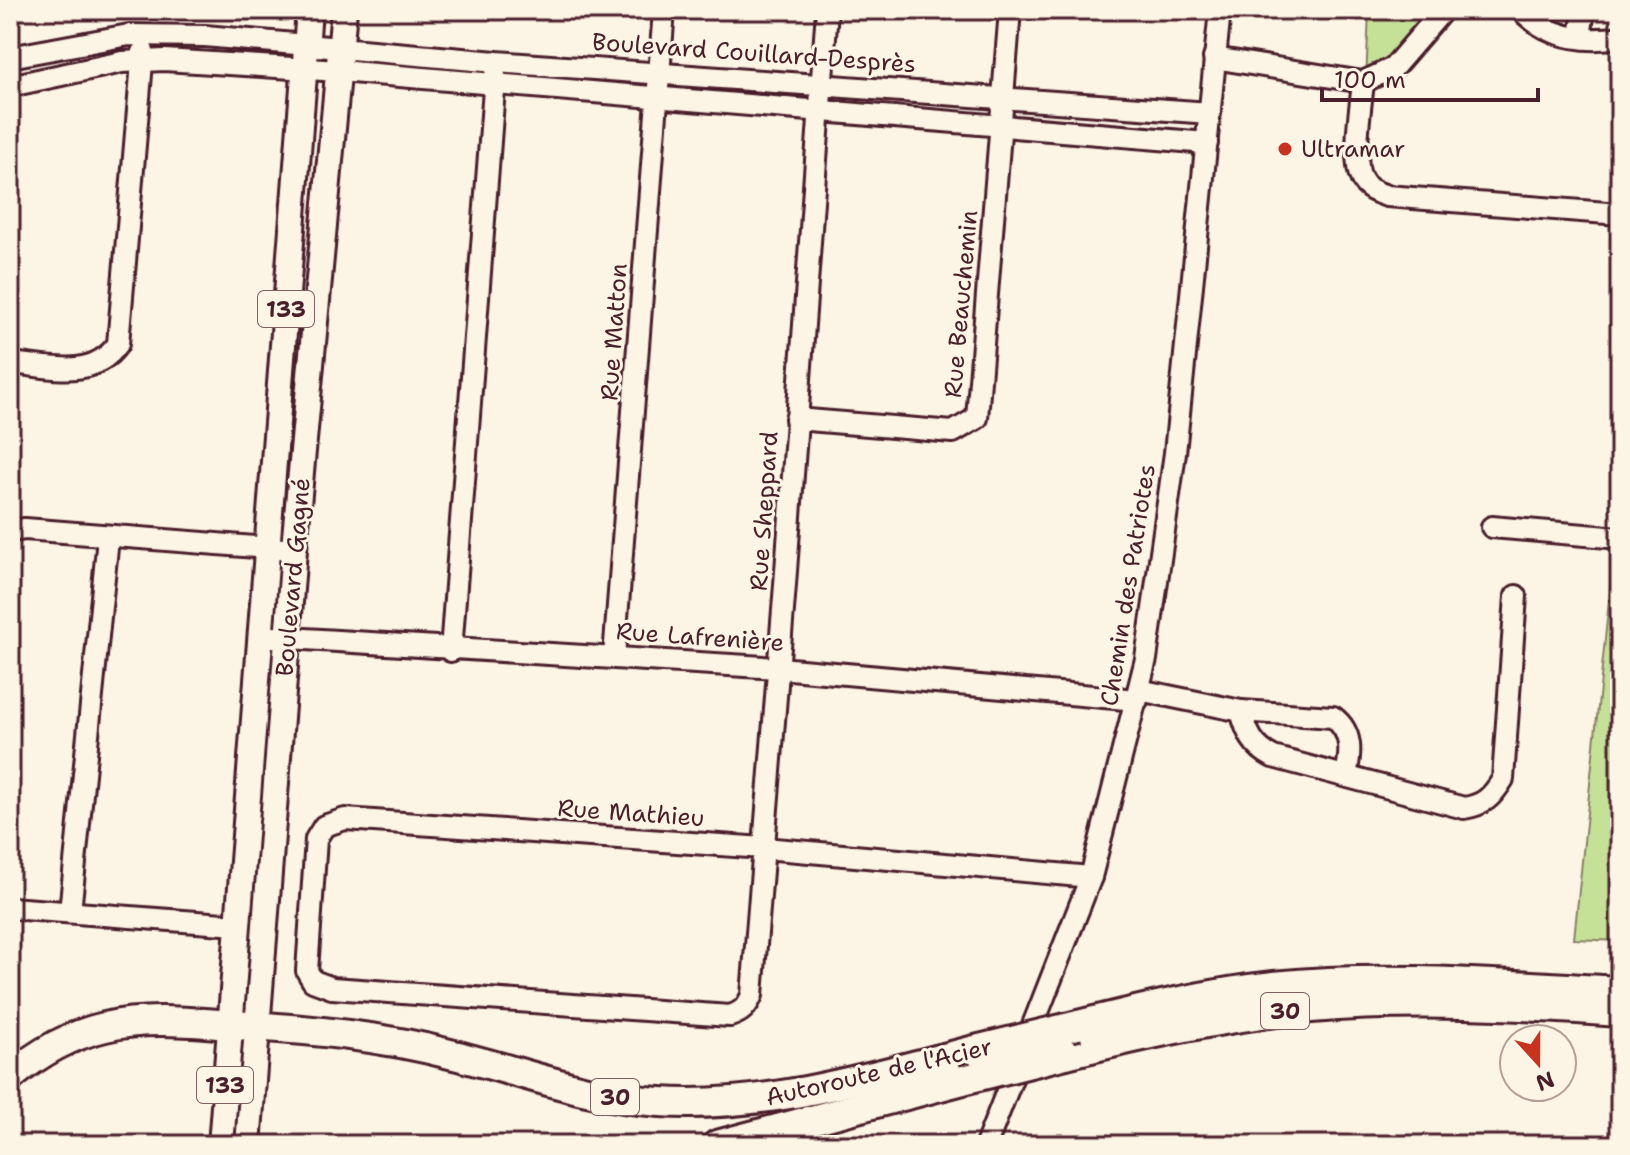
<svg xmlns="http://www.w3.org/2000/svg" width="1630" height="1155" viewBox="0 0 1630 1155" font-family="'Shantell Sans',sans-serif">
  <rect width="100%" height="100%" fill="#fcf5e5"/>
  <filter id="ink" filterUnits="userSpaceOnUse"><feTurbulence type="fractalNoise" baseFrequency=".0125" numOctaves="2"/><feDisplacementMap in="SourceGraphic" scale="16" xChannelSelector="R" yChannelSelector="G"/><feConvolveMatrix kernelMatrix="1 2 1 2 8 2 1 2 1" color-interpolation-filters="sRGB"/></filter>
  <g filter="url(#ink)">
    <g fill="#c5e198" stroke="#888062" stroke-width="2">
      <path d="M1369,10h79l-82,73z"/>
      <path d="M1614,552h6v389l-46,-2z"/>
    </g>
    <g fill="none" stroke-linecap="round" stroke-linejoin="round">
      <g stroke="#4a1f2b" stroke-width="26">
        <g id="minor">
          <path d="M827,10c-22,328 -48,657 -75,985 -5,12 -10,17 -22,21l-398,-28 -19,-7 -6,-10 9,-132 8,-13 21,-7 419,29 327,29"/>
          <path d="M1521,10c27,27 62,33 99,27"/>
          <path d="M1580,37l4,-27"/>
          <path d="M10,57l119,-22 76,1 291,26 714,51"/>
          <path d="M1214,58l149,24 30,-14 50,-58"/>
          <path d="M1363,82c-2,23 -11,76 -2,96 5,11 15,14 26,18l233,18"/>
          <path d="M10,86l112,-24 42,-2 175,11 868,72"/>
          <path d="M10,363c39,3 82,18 108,-19l25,-293"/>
          <path d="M796,419l157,13 24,-14 33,-408"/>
          <path d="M1492,527l128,11"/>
          <path d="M10,531l15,-2 257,20"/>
          <path d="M272,637l507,31 358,32"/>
          <path d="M451,651l44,-575"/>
          <path d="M614,657l50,-647"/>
          <path d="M1139,690l102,21c6,22 12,36 32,46l191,51c20,-3 28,-11 39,-29l13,-183"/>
          <path d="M1241,711l92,6c20,15 18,36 13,58"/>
          <path d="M10,908l227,17"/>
          <path d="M70,912l38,-374"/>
          <path d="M986,1145l105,-268 55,-218 29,-206 45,-443"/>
        </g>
      </g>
      <g stroke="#4a1f2b" stroke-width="30">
        <g id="major">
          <path d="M221,1145l88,-1135"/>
          <path d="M248,1145l47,-608 49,-527"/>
        </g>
      </g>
      <g stroke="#4a1f2b" stroke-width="34">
        <g id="highway">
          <path d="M1078,1025c64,-16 130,-32 196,-39 115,-12 231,-1 346,5"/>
          <path d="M1066,1054c81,-20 162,-38 245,-46 103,-9 206,-3 309,4"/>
          <path d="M10,1077c27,-23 60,-42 95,-50 41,-10 85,-5 127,-2 75,4 150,11 222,30 69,17 135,43 206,47 108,7 211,-26 315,-52"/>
          <path d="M717,1145l246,-65"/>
        </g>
      </g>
      <use href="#minor" stroke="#fcf5e5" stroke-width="20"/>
      <use href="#major" stroke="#fcf5e5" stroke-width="24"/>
      <use href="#highway" stroke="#fcf5e5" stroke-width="28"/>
      <g stroke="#4a1f2b" stroke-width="34" stroke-linecap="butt">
        <g id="highway-bridge">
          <path d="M975,1050l103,-25"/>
          <path d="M963,1080l103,-26"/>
        </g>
      </g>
      <use href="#highway-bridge" stroke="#fcf5e5" stroke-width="28"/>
    </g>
  </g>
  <circle fill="#c8321e" stroke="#fcf5e5" stroke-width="3" cx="1285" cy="149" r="8"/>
  <g text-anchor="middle" stroke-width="6" stroke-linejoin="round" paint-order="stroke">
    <g fill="#fcf5e5" stroke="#7f5f63" stroke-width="2">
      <rect x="258" y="291" width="56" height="36" rx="6"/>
      <rect x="1261" y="993" width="48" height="36" rx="6"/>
      <rect x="197" y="1067" width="56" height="36" rx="6"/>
      <rect x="591" y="1079" width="48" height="36" rx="6"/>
    </g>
    <g font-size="22" font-weight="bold" fill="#4a1f2b">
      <text x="286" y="317">133</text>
      <text x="1285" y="1019">30</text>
      <text x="225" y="1093">133</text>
      <text x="615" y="1105">30</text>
    </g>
    <g font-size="24" fill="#4a1f2b" stroke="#fcf5e5">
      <text transform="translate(754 53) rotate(4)" y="8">Boulevard Couillard-Desprès</text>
      <text transform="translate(961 304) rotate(-85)" y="8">Rue Beauchemin</text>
      <text transform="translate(614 332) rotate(-86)" y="8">Rue Matton</text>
      <text transform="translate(764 511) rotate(-86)" y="8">Rue Sheppard</text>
      <text transform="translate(293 577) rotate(-85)" y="8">Boulevard Gagné</text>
      <text transform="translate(1128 585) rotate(-81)" y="8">Chemin des Patriotes</text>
      <text transform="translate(700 637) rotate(4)" y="8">Rue Lafrenière</text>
      <text transform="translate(631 813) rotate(4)" y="8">Rue Mathieu</text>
      <text transform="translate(879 1072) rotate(-13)" y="8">Autoroute de l'Acier</text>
    </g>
    <g font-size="24" fill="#4a1f2b" stroke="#fcf5e5" text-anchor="start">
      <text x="1301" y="157">Ultramar</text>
    </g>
  </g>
  <rect width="1630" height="1155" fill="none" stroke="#fcf5e5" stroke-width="40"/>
  <rect x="20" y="20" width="1590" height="1115" fill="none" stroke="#4a1f2b" stroke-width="3" filter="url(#ink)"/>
  <g transform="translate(1538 1063) rotate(159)"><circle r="38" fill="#fcf5e5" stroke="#b59f9b" stroke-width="2"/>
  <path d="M0-6L14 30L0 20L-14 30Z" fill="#c8321e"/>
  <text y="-12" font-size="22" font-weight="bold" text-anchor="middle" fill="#4a1f2b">N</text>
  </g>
  <path d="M1322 88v12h216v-12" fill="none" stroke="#4a1f2b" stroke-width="4"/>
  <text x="1334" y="88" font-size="24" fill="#4a1f2b" stroke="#fcf5e5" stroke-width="6" paint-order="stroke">100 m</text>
</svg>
